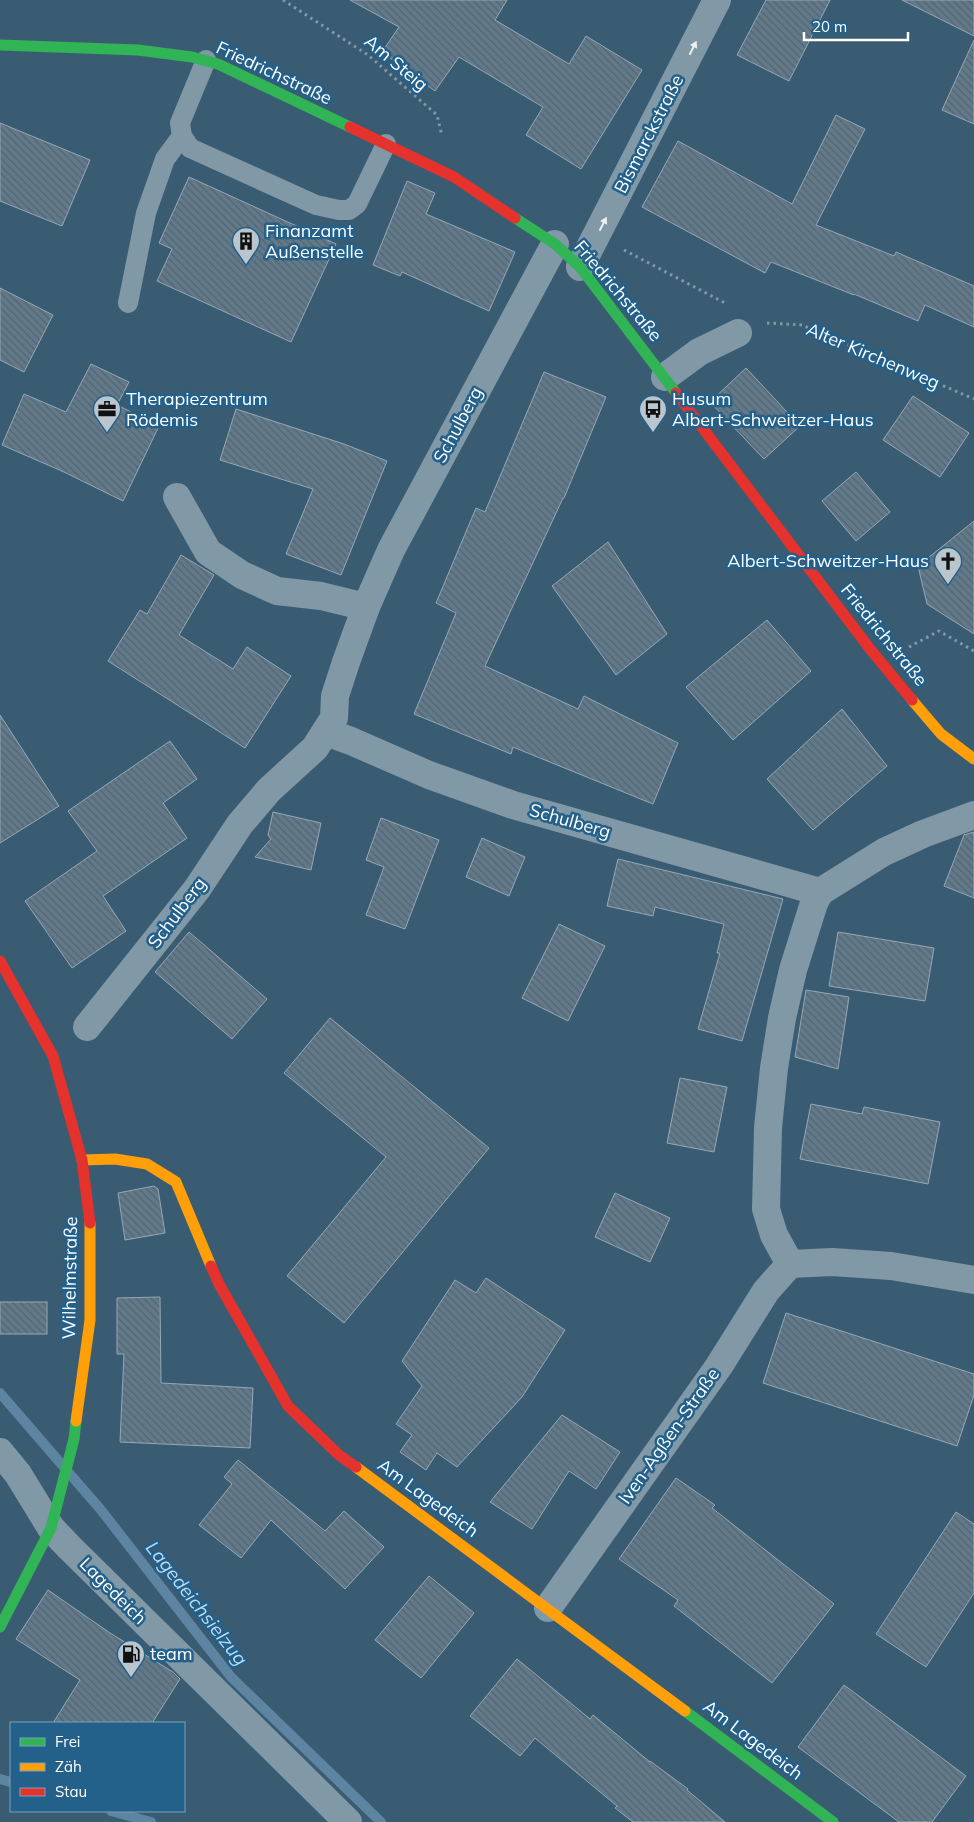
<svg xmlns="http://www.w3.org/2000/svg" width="974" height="1822" viewBox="0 0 974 1822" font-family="Mulish,sans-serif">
  <defs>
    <pattern id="building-back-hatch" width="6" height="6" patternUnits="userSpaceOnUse" patternTransform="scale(1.25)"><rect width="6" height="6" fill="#617a8b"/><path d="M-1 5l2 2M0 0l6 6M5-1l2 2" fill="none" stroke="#56636c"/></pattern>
  </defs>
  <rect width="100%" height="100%" fill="#3a5c73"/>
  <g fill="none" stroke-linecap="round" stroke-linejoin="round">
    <g stroke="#5d84a0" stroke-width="10">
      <path d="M0,1393l101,117 130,167 150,145"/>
      <path d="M0,1779l11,3"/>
      <path d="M111,1811l40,11"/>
    </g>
  </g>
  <g fill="url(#building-back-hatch)" stroke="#95a8b6">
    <path d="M350,0h157l-12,20 74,44 17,-28 56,34 -61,99 -55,-34 17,-28 -84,-50 -24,34 -53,-39 17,-25z"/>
    <path d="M766,0h64l-41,81 -52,-26z"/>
    <path d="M902,0h72v36z"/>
    <path d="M974,40v84l-32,-14z"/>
    <path d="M836,115l29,14 -49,96 78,31 2,-4 78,34v41l-49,-22 -7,16 -64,-27v1l-83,-33 -6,11 -123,-66 36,-66 114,63z"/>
    <path d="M0,123l90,37 -28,66 -62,-25z"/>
    <path d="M189,177l147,67 -45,98 -134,-61 15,-32 -13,-6z"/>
    <path d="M407,181l28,12 -9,21 89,38 -26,59 -87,-39 -2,4 -27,-11z"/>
    <path d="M0,288l53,27 -29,57 -24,-12z"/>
    <path d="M91,364l38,18 -12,23 42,21 -36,75 -59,-29 -62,-27 22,-51 42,18z"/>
    <path d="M746,368l54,58 -36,33 -54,-57z"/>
    <path d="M544,372l62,25 -42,101h-1l-78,168 93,43 6,-13 94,47 -25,61 -140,-57 -2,7 -97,-40 42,-101 -20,-10 40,-95 9,4z"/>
    <path d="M913,396l56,37 -29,44 -57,-37z"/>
    <path d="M236,409l108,35 43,17 -46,114 -55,-21 27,-65 -93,-29z"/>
    <path d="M856,472l34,40 -34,29 -34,-40z"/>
    <path d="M974,521v113l-47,-30 -9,-38z"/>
    <path d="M608,542l59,92 -51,41 -64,-89z"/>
    <path d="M181,555l33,20 -35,60 54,34 14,-22 44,29 -46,72 -137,-87 32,-51 7,4z"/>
    <path d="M767,620l44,51 -78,69 -47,-53z"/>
    <path d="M842,709l45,57 -74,64 -46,-51z"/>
    <path d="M0,715l59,91 -59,37z"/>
    <path d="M170,741l27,38 -34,24 24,35 -84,58 23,35 -54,37 -47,-67 72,-50 -29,-40z"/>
    <path d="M273,812l48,11 -10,47 -56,-13 16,-18 -3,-4z"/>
    <path d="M381,818l58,22 -34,89 -39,-14 18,-48 -18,-7z"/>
    <path d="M974,832v66l-30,-12 20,-51z"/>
    <path d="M482,838l43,19 -16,39 -43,-19z"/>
    <path d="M618,859l165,40 -41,142 -44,-12 22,-76h-3l7,-29 -69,-17 -2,9 -46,-10z"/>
    <path d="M559,924l46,22 -37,75 -46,-23z"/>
    <path d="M189,932l78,67 -35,40 -77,-67z"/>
    <path d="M838,932l96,16 -9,53 -96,-15z"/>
    <path d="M806,990l43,7 -11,72 -43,-12z"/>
    <path d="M330,1018l159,130 -145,175 -57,-47 99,-119 -102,-84z"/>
    <path d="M680,1078l47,9 -13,65 -47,-9z"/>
    <path d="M811,1104l51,10 2,-7 76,15 -12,62 -128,-25z"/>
    <path d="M154,1186l4,3 7,44 -40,7 -7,-47z"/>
    <path d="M615,1193l55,25 -20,44 -55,-25z"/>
    <path d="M486,1278l79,52 -43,67 -65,70 -20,-14 -11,17 -26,-18 12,-17 -16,-11 26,-38 -20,-25 53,-81 21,13z"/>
    <path d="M160,1297l1,86 92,5 -3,60 -130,-6 4,-88h-7v-56z"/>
    <rect x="0" y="1302" width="47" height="32"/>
    <path d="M786,1313l188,61v21l-17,51 -194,-63z"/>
    <path d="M562,1415l58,37 -24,37 -27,-18 -37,58 -42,-27z"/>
    <path d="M238,1460l87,71 19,-20 40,36 -39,42 -74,-69 -30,38 -42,-33 33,-41 -8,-7z"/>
    <path d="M676,1478l39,27 -3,3 122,96 -62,79 -98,-77 4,-6 -59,-41z"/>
    <path d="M956,1512l18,12v69l-48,74 -50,-33z"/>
    <path d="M429,1576l45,37 -53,65 -46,-38z"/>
    <path d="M48,1590l62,43 63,39 7,7 -28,44h-99l27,-43 -64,-41z"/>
    <path d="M517,1659l73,60 3,-4 57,47v-1l38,28 -1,1 38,32h-92l-18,-14 2,-2 -82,-68 -15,18 -50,-40z"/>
    <path d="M844,1685l122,91 -34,46h-33l-101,-75z"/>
  </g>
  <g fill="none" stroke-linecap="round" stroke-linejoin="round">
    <g stroke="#8198a7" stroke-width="3" stroke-dasharray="2.5 4" stroke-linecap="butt">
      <path d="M283,0l85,55 69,60 5,21"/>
      <path d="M624,250l101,53"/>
      <path d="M767,323l35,2 172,74"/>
      <path d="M909,647l30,-16 35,20"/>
    </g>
    <g stroke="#8198a7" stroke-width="20">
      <path d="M206,60l-26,63 2,13 8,12 126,57 23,5h10l8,-6 29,-60"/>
      <path d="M128,303l18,-90 19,-54 17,-23"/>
    </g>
    <g stroke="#8198a7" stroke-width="28">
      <path d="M580,267l137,-267"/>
      <path d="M665,377l34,-25 39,-19"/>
      <path d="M177,497l31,55 34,23 35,16 44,5 45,11"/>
      <path d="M326,732l25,9 78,34 84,30 307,87"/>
      <path d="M87,1027l110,-138 43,-65 29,-34 46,-42 19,-30 1,-22 11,-34 20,-55 25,-57 164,-306"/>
      <path d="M790,1264l42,-2 59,4 83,14"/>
      <path d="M0,1452l18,22 33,54 18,19 279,275"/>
      <path d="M548,1608l171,-242 47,-75 24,-27 -16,-29 -8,-26 2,-81 6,-60 8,-50 11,-48 21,-67 6,-11 64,-40 39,-18 51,-19"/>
    </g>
    <g stroke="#30b455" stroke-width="11">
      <path d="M0,45l138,5 54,7 26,7 132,63"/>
      <path d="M515,218l40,26 25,23 96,126"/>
      <path d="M0,1627l51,-99 23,-89 2,-18"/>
      <path d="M685,1711l148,111"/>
    </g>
    <g stroke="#ff9f0a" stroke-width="11">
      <path d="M912,700l29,34 33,25"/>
      <path d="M82,1160l33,-1 32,5 29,18 35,84"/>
      <path d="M76,1421l14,-101v-97"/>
      <path d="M356,1467l329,244"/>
    </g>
    <g stroke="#e5322d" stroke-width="11">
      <path d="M350,127l104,50 61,41"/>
      <path d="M676,393l194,256 42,51"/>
      <path d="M0,961l53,95 29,104 8,63"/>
      <path d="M211,1266l8,18 69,122 51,49 17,12"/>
    </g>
  </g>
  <defs><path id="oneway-solid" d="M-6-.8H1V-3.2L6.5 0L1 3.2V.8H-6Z" transform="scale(1.25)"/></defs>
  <g fill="#ecf0f2">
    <use href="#oneway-solid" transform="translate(693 48) rotate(-63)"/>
    <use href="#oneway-solid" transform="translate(603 224) rotate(-63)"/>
  </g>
  <defs>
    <g id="building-pin" transform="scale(1.4375)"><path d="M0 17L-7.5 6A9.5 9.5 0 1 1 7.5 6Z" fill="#bac6ce" stroke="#23608a"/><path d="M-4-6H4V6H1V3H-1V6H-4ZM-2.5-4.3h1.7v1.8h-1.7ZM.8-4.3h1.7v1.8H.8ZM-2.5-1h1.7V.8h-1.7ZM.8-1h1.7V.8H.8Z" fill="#111"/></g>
    <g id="office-pin" transform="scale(1.4375)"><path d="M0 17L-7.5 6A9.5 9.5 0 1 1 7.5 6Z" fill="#bac6ce" stroke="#23608a"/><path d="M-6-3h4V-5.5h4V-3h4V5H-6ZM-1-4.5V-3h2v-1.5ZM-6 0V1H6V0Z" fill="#111"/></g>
    <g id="bus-pin" transform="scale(1.4375)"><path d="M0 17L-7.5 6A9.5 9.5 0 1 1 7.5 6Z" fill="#bac6ce" stroke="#23608a"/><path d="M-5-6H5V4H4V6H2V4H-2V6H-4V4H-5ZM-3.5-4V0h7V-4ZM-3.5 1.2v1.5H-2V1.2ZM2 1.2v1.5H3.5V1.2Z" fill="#111"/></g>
    <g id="church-pin" transform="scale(1.4375)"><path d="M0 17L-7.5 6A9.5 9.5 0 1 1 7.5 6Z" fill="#bac6ce" stroke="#23608a"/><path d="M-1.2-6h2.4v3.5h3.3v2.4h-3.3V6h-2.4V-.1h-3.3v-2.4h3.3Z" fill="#111"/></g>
    <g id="fuel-pin" transform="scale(1.4375)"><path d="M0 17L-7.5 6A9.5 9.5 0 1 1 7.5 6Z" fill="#bac6ce" stroke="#23608a"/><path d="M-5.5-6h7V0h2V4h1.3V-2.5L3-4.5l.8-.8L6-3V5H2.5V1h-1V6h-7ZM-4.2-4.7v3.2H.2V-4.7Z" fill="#111"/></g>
  </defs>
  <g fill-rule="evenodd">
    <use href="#building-pin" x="246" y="241"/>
    <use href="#office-pin" x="107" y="409"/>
    <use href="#bus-pin" x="653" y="409"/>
    <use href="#church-pin" x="948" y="561"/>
    <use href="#fuel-pin" x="131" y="1654"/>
  </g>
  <g text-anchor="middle" stroke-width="5" stroke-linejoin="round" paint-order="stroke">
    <g font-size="18" fill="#fff" stroke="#23608a">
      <text transform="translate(396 63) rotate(40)" y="6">Am Steig</text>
      <text transform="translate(274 73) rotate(25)" y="6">Friedrichstraße</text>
      <text transform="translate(649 134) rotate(-63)" y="6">Bismarckstraße</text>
      <text transform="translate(618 291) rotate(50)" y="6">Friedrichstraße</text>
      <text transform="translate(873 356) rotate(23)" y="6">Alter Kirchenweg</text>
      <text transform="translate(458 425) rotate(-62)" y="6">Schulberg</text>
      <text transform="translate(884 635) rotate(51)" y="6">Friedrichstraße</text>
      <text transform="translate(570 821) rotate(16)" y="6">Schulberg</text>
      <text transform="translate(177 913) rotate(-53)" y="6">Schulberg</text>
      <text transform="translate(70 1278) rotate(-89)" y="6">Wilhelmstraße</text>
      <text transform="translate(669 1436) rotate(-55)" y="6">Iven-Agßen-Straße</text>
      <text transform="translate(428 1498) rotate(36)" y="6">Am Lagedeich</text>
      <text transform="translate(113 1591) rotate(45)" y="6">Lagedeich</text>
      <text transform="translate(753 1740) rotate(37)" y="6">Am Lagedeich</text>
    </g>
    <g font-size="18" fill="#fff" stroke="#23608a" text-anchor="start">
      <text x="265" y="237">Finanzamt<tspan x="265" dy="21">Außenstelle</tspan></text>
      <text x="126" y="405">Therapiezentrum<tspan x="126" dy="21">Rödemis</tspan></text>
      <text x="672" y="405">Husum<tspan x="672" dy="21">Albert-Schweitzer-Haus</tspan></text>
      <text x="929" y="567" text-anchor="end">Albert-Schweitzer-Haus</text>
      <text x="150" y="1660">team</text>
    </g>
    <g font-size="19" font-style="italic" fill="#bcdcf2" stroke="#23608a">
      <text transform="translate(197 1603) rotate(52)" y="7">Lagedeichsielzug</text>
    </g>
  </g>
  <rect x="10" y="1722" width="175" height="90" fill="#23608a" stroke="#7ba0b9"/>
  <rect x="20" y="1738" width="25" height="8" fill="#30b455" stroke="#7ba0b9"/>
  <text x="55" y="1747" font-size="15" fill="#ffffff">Frei</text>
  <rect x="20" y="1763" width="25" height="8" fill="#ff9f0a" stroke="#7ba0b9"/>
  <text x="55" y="1772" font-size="15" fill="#ffffff">Zäh</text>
  <rect x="20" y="1788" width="25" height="8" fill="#e5322d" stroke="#7ba0b9"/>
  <text x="55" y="1797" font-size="15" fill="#ffffff">Stau</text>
  <path d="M804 32v8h104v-8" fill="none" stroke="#ffffff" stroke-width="2.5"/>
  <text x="812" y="32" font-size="15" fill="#ffffff" stroke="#23608a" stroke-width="4" paint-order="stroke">20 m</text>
</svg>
